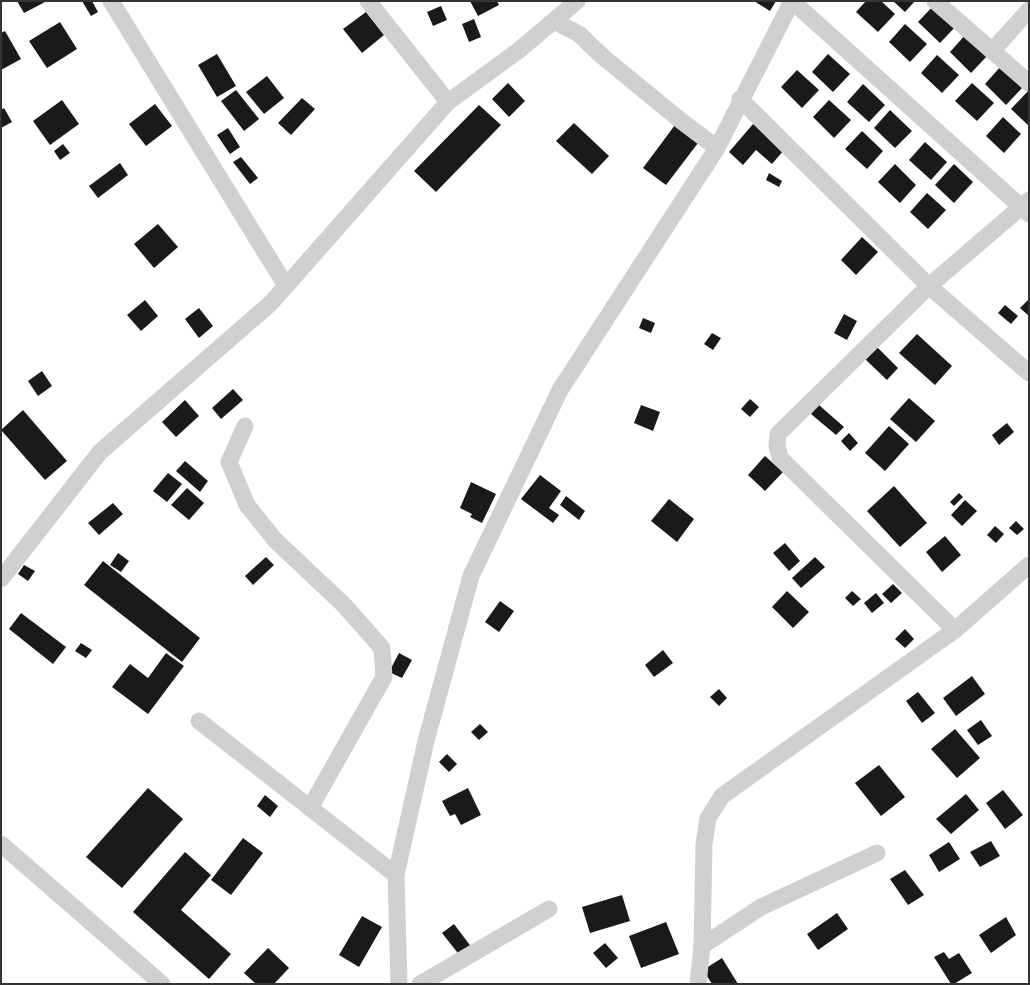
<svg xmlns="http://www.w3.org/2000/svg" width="1030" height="985" viewBox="0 0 1030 985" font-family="Helvetica,sans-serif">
  <rect width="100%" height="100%" fill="#fff"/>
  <g fill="#1a1a1a">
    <path d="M17,1h30l-23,12z"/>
    <path d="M82,1h10l6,11 -7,4z"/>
    <path d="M470,1h27l2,4 -21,11z"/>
    <path d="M754,1h22l-6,10z"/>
    <path d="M866,1h15l14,13 -17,18 -22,-20z"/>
    <path d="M893,1h22l-10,11z"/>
    <path d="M935,4l22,21 -17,18 -22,-21z"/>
    <path d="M441,6l6,14 -14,6 -6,-14z"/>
    <path d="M366,12l18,23 -22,18 -19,-24z"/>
    <path d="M474,19l7,18 -12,5 -7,-18z"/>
    <path d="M60,22l17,27 -30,19 -18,-27z"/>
    <path d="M905,24l22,20 -17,18 -21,-20z"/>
    <path d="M5,31l16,28 -20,11v-37z"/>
    <path d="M966,34l22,21 -17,18 -21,-21z"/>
    <path d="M217,54l19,32 -19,11 -19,-32z"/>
    <path d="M828,54l22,20 -17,18 -21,-20z"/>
    <path d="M937,55l22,20 -17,18 -21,-20z"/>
    <path d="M1001,66l22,21 -17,18 -21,-21z"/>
    <path d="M797,70l22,20 -17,18 -21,-21z"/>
    <path d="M267,76l17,22 -20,16 -18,-22z"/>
    <path d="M508,83l17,18 -16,16 -17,-18z"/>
    <path d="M972,83l22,20 -17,18 -22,-20z"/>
    <path d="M863,84l22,21 -16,17 -22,-20z"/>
    <path d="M236,90l23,29 -15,12 -23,-30z"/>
    <path d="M1029,90v36l-18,-17z"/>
    <path d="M302,98l13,11 -24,26 -13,-12z"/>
    <path d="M62,100l17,24 -29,21 -17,-24z"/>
    <path d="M829,100l22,20 -17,18 -21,-21z"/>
    <path d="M155,104l17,22 -26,20 -17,-22z"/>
    <path d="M479,105l22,20 -65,67 -22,-21z"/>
    <path d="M4,108l8,14 -11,6v-18z"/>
    <path d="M890,110l22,21 -17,17 -21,-20z"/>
    <path d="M1003,117l18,17 -17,19 -18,-17z"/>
    <path d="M574,123l35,33 -17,18 -36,-33z"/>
    <path d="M753,124l31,26 -12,14 -16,-14 -13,15 -14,-13z"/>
    <path d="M675,125l23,18 -32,42 -23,-17z"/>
    <path d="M228,128l12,19 -10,7 -13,-19z"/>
    <path d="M862,131l21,20 -16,18 -22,-20z"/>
    <path d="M925,142l22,20 -16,18 -22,-20z"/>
    <path d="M63,144l7,9 -10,7 -6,-9z"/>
    <path d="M241,157l17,21 -8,6 -17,-22z"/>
    <path d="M120,163l8,12 -30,23 -9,-12z"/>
    <path d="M895,164l21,21 -16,18 -22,-21z"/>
    <path d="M954,164l19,18 -19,21 -19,-18z"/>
    <path d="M769,173l13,8 -3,6 -13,-7z"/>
    <path d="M927,193l19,17 -18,19 -18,-17z"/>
    <path d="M158,224l20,23 -24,21 -20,-24z"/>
    <path d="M862,237l16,15 -22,23 -15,-15z"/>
    <path d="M1029,299v17l-9,-8z"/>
    <path d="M145,300l13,16 -17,15 -14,-16z"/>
    <path d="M1005,305l13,11 -7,8 -13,-11z"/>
    <path d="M199,308l14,18 -14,12 -14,-19z"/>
    <path d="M844,314l13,7 -10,19 -13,-7z"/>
    <path d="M643,318l12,5 -4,10 -12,-5z"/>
    <path d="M712,333l9,5 -8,12 -9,-6z"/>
    <path d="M917,334l35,32 -17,19 -36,-32z"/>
    <path d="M877,347l21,21 -11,12 -22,-21z"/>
    <path d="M42,371l10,15 -14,10 -10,-15z"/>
    <path d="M233,389l10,11 -22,19 -9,-11z"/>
    <path d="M909,398l26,23 -19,21 -26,-23z"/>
    <path d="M750,399l9,8 -9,10 -9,-8z"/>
    <path d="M185,400l14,16 -23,21 -14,-15z"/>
    <path d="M641,405l19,7 -7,19 -19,-8z"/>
    <path d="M819,405l25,22 -8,8 -25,-21z"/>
    <path d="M23,410l44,51 -22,19 -44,-50z"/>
    <path d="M1007,423l7,9 -15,13 -7,-10z"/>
    <path d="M889,426l20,18 -24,27 -20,-18z"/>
    <path d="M849,433l9,10 -8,8 -9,-10z"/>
    <path d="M765,456l18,16 -18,19 -17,-16z"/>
    <path d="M185,461l23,20 -8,11 -24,-21z"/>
    <path d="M168,473l14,11 -15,18 -14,-11z"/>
    <path d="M540,475l21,16 -12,17 10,7 -6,8 -32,-24z"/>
    <path d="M471,482l25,12 -14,29 -12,-6 2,-3 -12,-6z"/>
    <path d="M894,486l33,37 -27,24 -33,-36z"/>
    <path d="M187,488l17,15 -15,17 -18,-15z"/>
    <path d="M959,493l4,4 -9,9 -4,-4z"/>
    <path d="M566,496l19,15 -6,9 -19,-15z"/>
    <path d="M669,499l25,20 -17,23 -26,-21z"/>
    <path d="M965,500l12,11 -15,15 -11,-11z"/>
    <path d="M113,503l10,11 -24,21 -11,-12z"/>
    <path d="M1016,521l8,8 -7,6 -8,-7z"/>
    <path d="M995,526l9,8 -8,9 -9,-8z"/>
    <path d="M945,536l16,19 -19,17 -16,-20z"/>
    <path d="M785,543l15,18 -11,10 -16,-18z"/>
    <path d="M118,553l11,8 -8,11 -11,-7z"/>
    <path d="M266,557l8,8 -21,20 -8,-9z"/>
    <path d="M815,557l10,10 -24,21 -9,-10z"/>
    <path d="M103,561l97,77 -18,24 -98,-77z"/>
    <path d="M24,565l11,6 -7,10 -10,-7z"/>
    <path d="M893,584l9,9 -11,10 -9,-9z"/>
    <path d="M787,591l22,21 -16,16 -21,-21z"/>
    <path d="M852,591l9,8 -8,7 -8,-8z"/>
    <path d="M876,593l8,10 -12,10 -8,-10z"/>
    <path d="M500,601l14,10 -15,21 -14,-10z"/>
    <path d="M21,613l45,34 -13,17 -44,-35z"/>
    <path d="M905,629l9,10 -9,9 -10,-9z"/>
    <path d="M81,643l11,7 -6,8 -11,-7z"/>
    <path d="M663,650l10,13 -19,14 -9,-12z"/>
    <path d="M166,653l18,13 -36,48 -36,-27 18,-23 18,14z"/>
    <path d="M399,653l13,7 -10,18 -13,-6z"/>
    <path d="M972,676l13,18 -29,22 -13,-18z"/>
    <path d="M719,689l8,9 -8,8 -9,-9z"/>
    <path d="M918,692l17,21 -13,10 -16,-22z"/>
    <path d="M981,720l11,16 -14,9 -11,-15z"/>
    <path d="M480,724l8,8 -9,8 -8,-8z"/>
    <path d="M955,729l25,29 -23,20 -26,-29z"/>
    <path d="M447,754l10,10 -8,8 -10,-10z"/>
    <path d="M879,765l26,32 -24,19 -26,-33z"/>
    <path d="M148,788l35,31 -61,69 -36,-31z"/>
    <path d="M468,788l13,27 -20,10 -6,-11 -5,2 -8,-15z"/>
    <path d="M1003,790l20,25 -18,14 -19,-26z"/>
    <path d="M966,794l13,16 -28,24 -15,-15z"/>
    <path d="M265,795l13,11 -8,11 -13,-11z"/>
    <path d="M243,838l20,15 -32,42 -20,-15z"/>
    <path d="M991,841l9,15 -20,11 -10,-15z"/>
    <path d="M949,842l11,17 -21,13 -10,-17z"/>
    <path d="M185,852l26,23 -30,35 50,44 -22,25 -76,-67z"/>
    <path d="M905,870l19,25 -16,10 -18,-26z"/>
    <path d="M622,895l8,26 -40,12 -8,-26z"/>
    <path d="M837,913l11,16 -30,21 -11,-16z"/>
    <path d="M362,916l20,11 -23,40 -20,-12z"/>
    <path d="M1006,917l10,18 -25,18 -12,-18z"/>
    <path d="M666,922l13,32 -38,14 -12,-32z"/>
    <path d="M454,924l18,24 -11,9 -19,-24z"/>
    <path d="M605,943l13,15 -12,10 -13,-15z"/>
    <path d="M268,948l21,20 -15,16h-18l-12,-11z"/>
    <path d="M944,952l5,7 10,-6 13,20 -18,11h-3l-17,-27z"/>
    <path d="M722,958l16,26h-26l-9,-14z"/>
  </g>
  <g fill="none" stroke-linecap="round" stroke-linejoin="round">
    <g stroke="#d0d0d0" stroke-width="17">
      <path d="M111,1l175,285"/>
      <path d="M368,1l80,101"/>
      <path d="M792,1l237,213"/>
      <path d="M935,1l94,82"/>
      <path d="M554,21l25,13 23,22 78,64 37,28"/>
      <path d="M992,51l37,-41"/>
      <path d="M740,99l189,187 100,87"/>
      <path d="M245,426l-16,36 18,43 28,35 69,65 38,43 2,29 -74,131"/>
      <path d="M1,579l99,-127 171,-149 177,-201 70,-51 59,-50"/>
      <path d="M955,630l-175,-172 -3,-12 1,-12 151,-148 100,-86"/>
      <path d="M199,721l197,154"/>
      <path d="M1,844l161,140"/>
      <path d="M702,946l59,-39 116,-54"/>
      <path d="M399,984l-3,-109 30,-134 45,-165 89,-186 157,-242 75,-147"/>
      <path d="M420,984l129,-75"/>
      <path d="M698,984l4,-38 2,-102 4,-26 14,-22 233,-166 74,-65"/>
    </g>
  </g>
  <rect width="1030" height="985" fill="none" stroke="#333333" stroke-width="4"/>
</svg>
